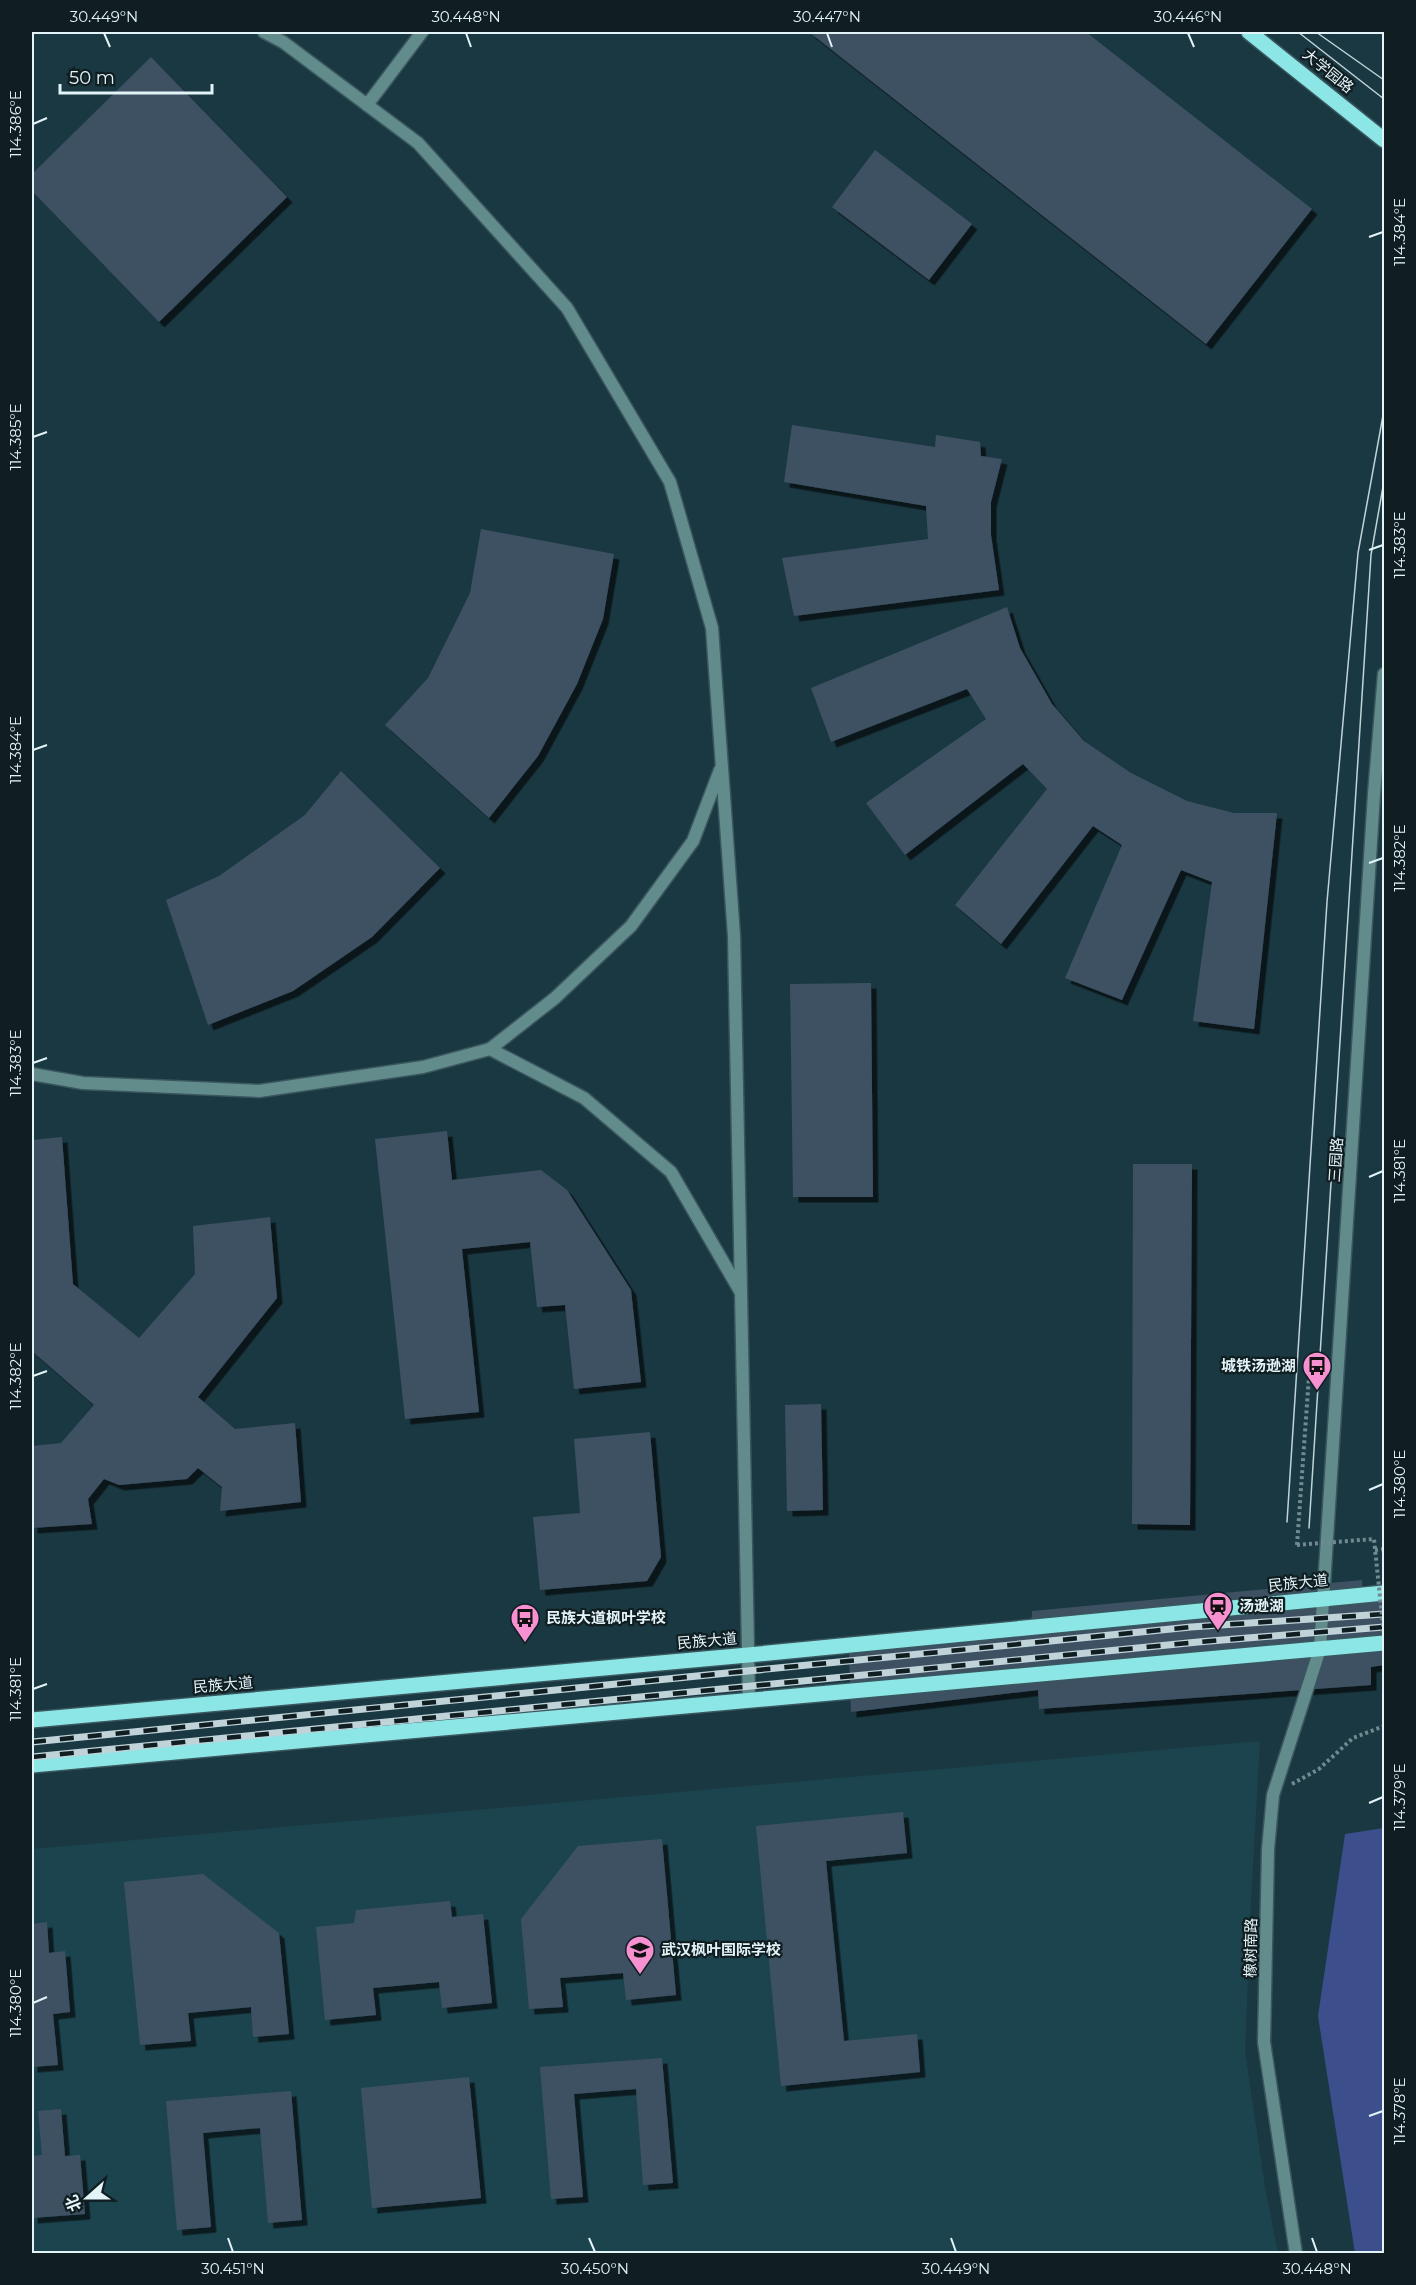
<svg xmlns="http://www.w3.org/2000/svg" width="1416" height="2285" viewBox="0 0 1416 2285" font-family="Montserrat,'Noto Sans SC',sans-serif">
  <defs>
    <filter id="shadow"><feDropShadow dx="5.5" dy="5.5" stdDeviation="0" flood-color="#0009"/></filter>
  </defs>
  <rect width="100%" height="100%" fill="#1a3841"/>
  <path fill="#1c444e" d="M1260,1741l-9,160 -6,150 20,136 13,66 -1246,1v-405z"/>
  <path fill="#3c4f8c" d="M1384,1828v425h-29l-37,-237 27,-182z"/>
  <g fill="#3d5163" filter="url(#shadow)">
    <path d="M809,32h277l226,177 -106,135z"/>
    <path d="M151,57l136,140 -128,125 -127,-131v-17z"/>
    <path d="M875,150l97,74 -43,56 -97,-73z"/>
    <path d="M792,425l143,22 1,-12 44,7 1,14 21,3 -11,43v33l8,55 -205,26 -12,-58 146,-19 -2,-33 -142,-24z"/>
    <path d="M481,529l133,25 -11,65 -26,65 -39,72 -49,62 -104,-93 43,-47 42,-85z"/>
    <path d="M1007,607l13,41 32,56 32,37 47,32 56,28 47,12h43l-23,216 -61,-8 19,-139 -31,-12 -59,130 -57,-22 57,-133 -29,-19 -92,118 -46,-39 92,-116 -24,-25 -118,91 -39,-52 120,-84 -19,-30 -136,53 -20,-54z"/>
    <path d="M341,771l99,97 -68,69 -79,54 -85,34 -42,-125 53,-24 86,-61z"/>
    <path d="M871,983l2,214h-80l-3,-213z"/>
    <path d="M447,1131l5,49 89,-10 26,20 64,100 10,92 -67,7 -9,-84 -28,2 -7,-65 -68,7 17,163 -74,7 -30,-280z"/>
    <path d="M62,1137l11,147 66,54 56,-64 -2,-48 77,-9 7,81 -79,99 37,32 60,-6 6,79 -81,9 2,-24 -24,-19 -11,11 -68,6 -15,-6 -16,20 4,25 -60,4v-82l29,-3 33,-38 -62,-54v-211z"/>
    <path d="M1133,1164h59l-2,361 -58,-1z"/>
    <path d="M821,1404l2,106 -36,1 -2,-106z"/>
    <path d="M650,1432l11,125 -14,24 -107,9 -7,-73 47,-4 -6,-74z"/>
    <path d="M1362,1580l1,17 21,-1v69l-13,2v18l-332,24 -1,-19 -187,22 -2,-58 182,-21 1,-22z"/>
    <path d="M903,1812l4,41 -81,8 18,180 73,-7 3,38 -139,14 -25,-260z"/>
    <path d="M662,1839l14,156 -50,5 -3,-27 -63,5 3,29 -34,2 -8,-90 57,-73z"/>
    <path d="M203,1874l76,59 10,101 -36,3 -2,-30 -63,6 3,28 -51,4 -16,-163z"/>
    <path d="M450,1901l2,16 31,-3 9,89 -50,5 -3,-26 -66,6 3,27 -51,5 -9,-93 38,-4 2,-13z"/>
    <path d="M47,1922l2,31 16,-2 5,61 -17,2 5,51 -26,2v-143z"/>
    <path d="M662,2058l11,125 -30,2 -7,-96 -62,5 9,103 -32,2 -11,-132z"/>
    <path d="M469,2077l12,121 -109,10 -11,-120z"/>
    <path d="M291,2091l11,129 -34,3 -8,-95 -57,5 8,94 -34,3 -11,-129z"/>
    <path d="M61,2109l4,47 15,-1 5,59 -53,4v-62l10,-1 -4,-44z"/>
  </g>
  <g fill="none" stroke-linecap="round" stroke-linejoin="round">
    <g stroke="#3a565e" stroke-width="15">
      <g id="minor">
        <path d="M264,32l19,10 135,101 149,165 103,174 42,146 22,308 15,765"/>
        <path d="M367,105l55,-73"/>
        <path d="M720,770l-27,71 -62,85 -76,72 -65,51 94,49 87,74 69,119"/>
        <path d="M32,1074l51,9 176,8 164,-24 67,-18"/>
        <path d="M1296,2254l-32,-212 4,-193 5,-54 47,-146 54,-855 10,-120"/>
      </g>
    </g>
    <g stroke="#3a565e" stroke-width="18">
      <g id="primary">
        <path d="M1249,32l135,108"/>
        <path d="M32,1720l716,-65 636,-62"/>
        <path d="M32,1765l1352,-122"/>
      </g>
    </g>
    <g stroke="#718991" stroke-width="4" stroke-dasharray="3 3" stroke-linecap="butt">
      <path d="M1297,1545l13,-183"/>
      <path d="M1375,1550l9,-1"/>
      <path d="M1292,1784l27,-15 34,-31 31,-12"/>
    </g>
    <use href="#minor" stroke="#628c8c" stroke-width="12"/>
    <use href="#primary" stroke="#8be6e5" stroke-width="15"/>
    <g stroke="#c0d3d9" stroke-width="1.5">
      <path d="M1298,32l86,67"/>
      <path d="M1316,32l68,48"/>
      <path d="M1287,1522l40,-620 31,-349 26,-143"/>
      <path d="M1309,1528l62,-973 13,-74"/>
    </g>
    <g stroke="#c0d3d9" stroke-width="7">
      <g id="rail">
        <path d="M32,1742l1159,-115 193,-13"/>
        <path d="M32,1757l1166,-115 186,-15"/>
      </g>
    </g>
    <use href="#rail" stroke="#101d21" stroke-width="4.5" stroke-dasharray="14" stroke-linecap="butt"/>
    <path stroke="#718991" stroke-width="4" stroke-dasharray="3 3" stroke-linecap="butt" d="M1297,1545l77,-6 10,97"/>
  </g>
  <path fill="none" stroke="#e3f4f9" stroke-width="2" d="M104,33l6,14M466,33l5,14M827,33l5,14M1188,33l6,14M33,124l14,-6M1369,237l14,-5M33,437l14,-5M1369,550l14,-5M33,750l14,-5M1369,863l14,-5M33,1063l14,-5M1369,1177l14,-6M33,1376l14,-5M1369,1490l14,-6M33,1689l14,-5M1369,1803l14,-6M33,2003l14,-6M1369,2116l14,-5M228,2238l5,14M589,2238l6,14M951,2238l5,14M1312,2238l5,14"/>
  <defs>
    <g id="bus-pin" transform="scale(1.5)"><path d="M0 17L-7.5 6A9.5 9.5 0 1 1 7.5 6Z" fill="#f690d0" stroke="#101d21"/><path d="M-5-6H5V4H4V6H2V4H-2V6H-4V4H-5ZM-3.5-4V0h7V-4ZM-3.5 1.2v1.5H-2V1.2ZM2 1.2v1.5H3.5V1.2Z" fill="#111"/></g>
    <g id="station-pin" transform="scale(1.5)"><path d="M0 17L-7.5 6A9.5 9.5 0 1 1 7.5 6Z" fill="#f690d0" stroke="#101d21"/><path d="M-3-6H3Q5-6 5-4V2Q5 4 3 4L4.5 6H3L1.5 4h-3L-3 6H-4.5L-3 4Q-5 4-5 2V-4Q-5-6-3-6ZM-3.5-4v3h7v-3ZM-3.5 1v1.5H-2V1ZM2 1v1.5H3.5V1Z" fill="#111"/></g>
    <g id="school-pin" transform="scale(1.5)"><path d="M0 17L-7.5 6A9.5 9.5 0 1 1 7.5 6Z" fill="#f690d0" stroke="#101d21"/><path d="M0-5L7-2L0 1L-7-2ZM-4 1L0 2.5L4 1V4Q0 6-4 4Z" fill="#111"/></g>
  </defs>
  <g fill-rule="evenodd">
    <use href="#bus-pin" x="1317" y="1366"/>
    <use href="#station-pin" x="1218" y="1606"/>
    <use href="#bus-pin" x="525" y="1618"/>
    <use href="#school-pin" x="640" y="1950"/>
  </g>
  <g text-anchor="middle" stroke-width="4.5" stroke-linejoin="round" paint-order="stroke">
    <g font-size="15" fill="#e3f4f9" stroke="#101d21">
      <text transform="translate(1328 71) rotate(39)" y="5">大学园路</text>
      <text transform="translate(1336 1160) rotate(-86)" y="5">三园路</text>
      <text transform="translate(1298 1583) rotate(-6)" y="5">民族大道</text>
      <text transform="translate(707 1641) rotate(-5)" y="5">民族大道</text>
      <text transform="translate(223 1685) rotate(-5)" y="5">民族大道</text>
      <text transform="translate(1251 1948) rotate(-89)" y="5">橡树南路</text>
    </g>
    <g font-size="15" font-weight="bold" fill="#e3f4f9" stroke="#101d21" text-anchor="start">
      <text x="1296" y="1371" text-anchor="end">城铁汤逊湖</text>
      <text x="1239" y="1611">汤逊湖</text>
      <text x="546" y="1623">民族大道枫叶学校</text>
      <text x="661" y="1955">武汉枫叶国际学校</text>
    </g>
  </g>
  <rect width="1416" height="2285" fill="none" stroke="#101d21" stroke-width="66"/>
  <g transform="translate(87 2198) rotate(249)" stroke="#101d21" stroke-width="4.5" paint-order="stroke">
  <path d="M0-4.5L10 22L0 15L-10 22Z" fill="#e3f4f9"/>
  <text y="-9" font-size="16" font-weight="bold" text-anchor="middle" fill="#e3f4f9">北</text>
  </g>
  <path d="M60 84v9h152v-9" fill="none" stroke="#e3f4f9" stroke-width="3"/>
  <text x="69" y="84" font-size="18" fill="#e3f4f9" stroke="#101d21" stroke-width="4.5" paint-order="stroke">50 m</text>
  <rect x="33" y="33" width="1350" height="2219" fill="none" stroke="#e3f4f9" stroke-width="2"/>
  <g font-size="15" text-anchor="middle" fill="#e3f4f9">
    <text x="104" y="22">30.449°N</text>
    <text x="466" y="22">30.448°N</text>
    <text x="827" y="22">30.447°N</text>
    <text x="1188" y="22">30.446°N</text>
    <text transform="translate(16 124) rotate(-90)" y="5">114.386°E</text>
    <text transform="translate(1400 232) rotate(-90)" y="5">114.384°E</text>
    <text transform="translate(16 437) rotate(-90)" y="5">114.385°E</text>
    <text transform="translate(1400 545) rotate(-90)" y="5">114.383°E</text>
    <text transform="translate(16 750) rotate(-90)" y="5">114.384°E</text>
    <text transform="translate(1400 858) rotate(-90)" y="5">114.382°E</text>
    <text transform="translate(16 1063) rotate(-90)" y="5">114.383°E</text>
    <text transform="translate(1400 1171) rotate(-90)" y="5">114.381°E</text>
    <text transform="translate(16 1376) rotate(-90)" y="5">114.382°E</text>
    <text transform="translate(1400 1484) rotate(-90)" y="5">114.380°E</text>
    <text transform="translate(16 1689) rotate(-90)" y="5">114.381°E</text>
    <text transform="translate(1400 1797) rotate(-90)" y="5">114.379°E</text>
    <text transform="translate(16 2003) rotate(-90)" y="5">114.380°E</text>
    <text transform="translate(1400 2111) rotate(-90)" y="5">114.378°E</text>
    <text x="233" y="2274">30.451°N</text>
    <text x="595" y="2274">30.450°N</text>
    <text x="956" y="2274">30.449°N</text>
    <text x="1317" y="2274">30.448°N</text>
  </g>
</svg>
